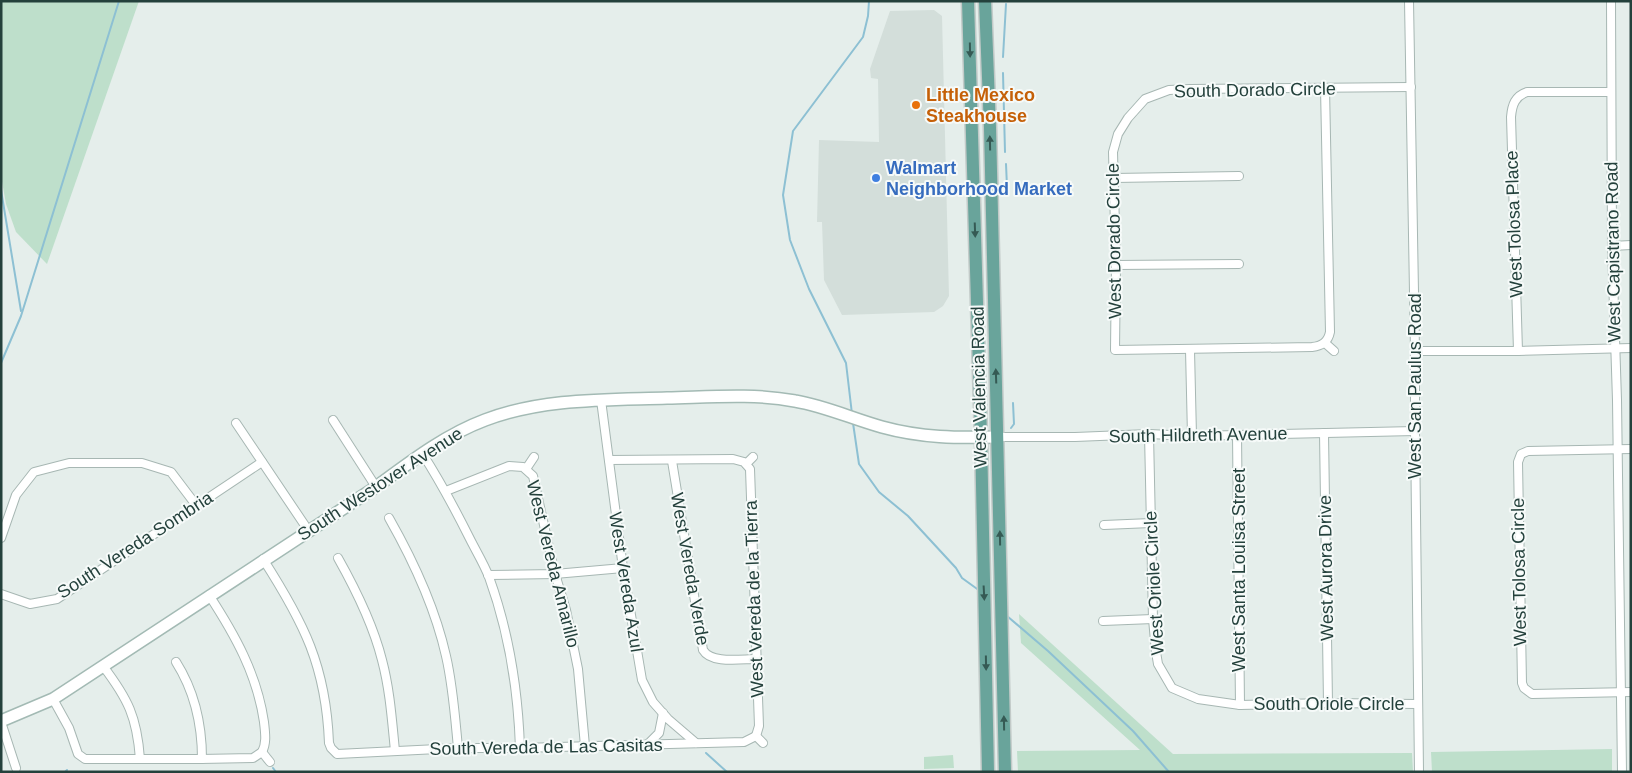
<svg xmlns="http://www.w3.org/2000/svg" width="1632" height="773" viewBox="0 0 1632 773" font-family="Arial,sans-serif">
  <rect width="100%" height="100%" fill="#e5eeeb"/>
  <path fill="#d3deda" d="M934,10l8,6 7,280 -6,10 -9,6 -92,3 -18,-35 -2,-58h-5l2,-82 60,2 -1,-63 -7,-1 -1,-9 20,-58z"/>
  <g fill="#bedfcb">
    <path d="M1,1h138l-92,263 -31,-32 -10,-28 -5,-28z"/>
    <path d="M1019,614l154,140 239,-1 1,19h-395l-1,-21 123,-1 -119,-107z"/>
    <path d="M1612,749v23h-180l-1,-20z"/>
    <path d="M953,755l1,13 -30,1v-12z"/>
  </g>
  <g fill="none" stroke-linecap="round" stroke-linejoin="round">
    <g stroke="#8dc0d3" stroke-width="2">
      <path d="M1003,57l3,-53"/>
      <path d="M1003,73l2,79"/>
      <path d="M1,190l20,121"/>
      <path d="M1005,192l2,-5 -1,-23"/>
      <path d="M1,363l20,-47 98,-315"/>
      <path d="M852,414l-6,-51 -37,-74 -19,-49 -7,-45 10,-64 70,-94 5,-21 1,-15"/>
      <path d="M853,423l6,41 20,28 29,24 48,52 6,10 18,13"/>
      <path d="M1011,428l3,-4 -1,-21"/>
      <path d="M1007,616l41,35 85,80 36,41"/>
      <path d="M706,753l21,19"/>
      <path d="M273,768l3,4"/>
      <path d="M65,772l2,-2"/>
    </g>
    <g stroke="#a7b7b3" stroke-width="10">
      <g id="street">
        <path d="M1409,1l6,350v80l4,341"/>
        <path d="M1611,1l1,245 5,154 5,372"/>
        <path d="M1325,88l5,244c-2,10 -8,14 -18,15l-197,3 1,-85 -3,-113 5,-18 10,-16 17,-19 24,-9 21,-1 221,-2"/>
        <path d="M1114,178l125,-2"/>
        <path d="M1612,246l19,-1"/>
        <path d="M1116,265l123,-1"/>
        <path d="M1325,343l9,8"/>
        <path d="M1190,350l2,86"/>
        <path d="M1415,351h103l113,-3"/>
        <path d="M1518,351l-7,-234c1,-12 4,-21 16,-25h83"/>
        <path d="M601,400l22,168 19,112 11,22 15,17 28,24"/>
        <path d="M333,420l43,67"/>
        <path d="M236,423l72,107"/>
        <path d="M1324,433l4,270"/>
        <path d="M1149,434l4,185 3,33 2,12 14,24 26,11 42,6 88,-2 89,1"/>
        <path d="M1237,435l3,270"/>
        <path d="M998,437h77l74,-3 43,2 223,-5"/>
        <path d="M1631,449l-103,2 -7,3 -3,8 4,221 2,5 8,6 99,-2"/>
        <path d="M422,453c18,28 33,56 48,86 6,12 14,25 19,38 20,55 29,112 31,171"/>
        <path d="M609,460l124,-1 11,3 6,7 9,257 -3,10"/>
        <path d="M672,461l31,189c8,14 38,9 53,9"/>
        <path d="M746,464l7,-7"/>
        <path d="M526,469l8,-12"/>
        <path d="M446,491l63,-25 14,1 10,9 22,98 11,36 12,59 7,77"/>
        <path d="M389,518c25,44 46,89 57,138 7,30 9,61 12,92"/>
        <path d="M1104,525l47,-2"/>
        <path d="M1,538l15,-43 18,-23 35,-9h73l29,9 25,33"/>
        <path d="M338,558c18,32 35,66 44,102 8,30 10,61 13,91"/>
        <path d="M263,559c41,64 63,107 66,184l2,5 6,6 121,-6h62l224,-6 12,-6"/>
        <path d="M488,575l67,-1 68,-6"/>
        <path d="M1,594l29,10 27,-5 205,-137"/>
        <path d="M209,595c26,40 48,79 55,127 1,10 3,21 -2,30"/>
        <path d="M1103,621l50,-2"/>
        <path d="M176,662c19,30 26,63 26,97"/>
        <path d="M103,666c25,33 34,51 37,93"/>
        <path d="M53,699l16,29 9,26 7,5h115l53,-1 9,-6"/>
        <path d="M1,722l15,46"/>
        <path d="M756,736l7,7"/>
        <path d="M647,745l12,-12 4,-20"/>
        <path d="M262,752l8,10"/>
      </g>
    </g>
    <g stroke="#a3bab4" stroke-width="14">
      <path id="secondary" d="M1,721l52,-22 323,-212c34,-25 69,-52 109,-67 58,-22 121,-20 182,-22 43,-1 86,-5 128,3 30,5 58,18 87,26 40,11 75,11 116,10"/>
    </g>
    <g stroke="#c2cac8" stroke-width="15">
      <g id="primary">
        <path d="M968,1l13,436 7,335"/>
        <path d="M985,1l5,127 15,644"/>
      </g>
    </g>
    <use href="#street" stroke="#fff" stroke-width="8"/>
    <use href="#secondary" stroke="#fff" stroke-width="11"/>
    <use href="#primary" stroke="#69a49b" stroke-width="12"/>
  </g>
  <defs><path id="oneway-solid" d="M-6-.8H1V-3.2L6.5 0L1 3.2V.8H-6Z" transform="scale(1.25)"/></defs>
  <g fill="#355a54">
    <use href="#oneway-solid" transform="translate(970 50) rotate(89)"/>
    <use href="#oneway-solid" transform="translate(990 143) rotate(-91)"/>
    <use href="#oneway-solid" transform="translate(975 230) rotate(88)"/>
    <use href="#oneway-solid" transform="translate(996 376) rotate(-92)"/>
    <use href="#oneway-solid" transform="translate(1000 538) rotate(-91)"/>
    <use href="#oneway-solid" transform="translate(984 593) rotate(87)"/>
    <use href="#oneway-solid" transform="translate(986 663) rotate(89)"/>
    <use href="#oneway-solid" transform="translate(1004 723) rotate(-91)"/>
  </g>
  <circle fill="#e8710a" stroke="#f6faf9" stroke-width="2" cx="916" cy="105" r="5"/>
  <circle fill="#3f7fe0" stroke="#f6faf9" stroke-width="2" cx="876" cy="178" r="5"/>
  <g text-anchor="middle" stroke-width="4" stroke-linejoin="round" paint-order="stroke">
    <g font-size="18" fill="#24413c" stroke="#f6faf9">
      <text transform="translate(1255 90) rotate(-1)" y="6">South Dorado Circle</text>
      <text transform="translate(1514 224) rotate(-92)" y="6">West Tolosa Place</text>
      <text transform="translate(1114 241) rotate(-91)" y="6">West Dorado Circle</text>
      <text transform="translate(1613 252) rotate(-91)" y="6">West Capistrano Road</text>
      <text transform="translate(1415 386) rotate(-90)" y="6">West San Paulus Road</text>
      <text transform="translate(979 387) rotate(-91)" y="6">West Valencia Road</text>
      <text transform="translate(1198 435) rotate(-1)" y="6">South Hildreth Avenue</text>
      <text transform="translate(380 484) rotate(-33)" y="6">South Westover Avenue</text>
      <text transform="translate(135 545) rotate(-33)" y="6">South Vereda Sombria</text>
      <text transform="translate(553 564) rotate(76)" y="6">West Vereda Amarillo</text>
      <text transform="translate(1326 568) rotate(-91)" y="6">West Aurora Drive</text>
      <text transform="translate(690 569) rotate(80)" y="6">West Vereda Verde</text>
      <text transform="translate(1239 570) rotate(-90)" y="6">West Santa Louisa Street</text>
      <text transform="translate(1519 572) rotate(-91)" y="6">West Tolosa Circle</text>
      <text transform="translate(626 582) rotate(81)" y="6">West Vereda Azul</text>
      <text transform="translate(1154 583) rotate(-93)" y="6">West Oriole Circle</text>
      <text transform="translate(754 599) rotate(-92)" y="6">West Vereda de la Tierra</text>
      <text x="1329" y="710">South Oriole Circle</text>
      <text transform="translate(546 747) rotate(-1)" y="6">South Vereda de Las Casitas</text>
    </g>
    <g font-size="18" font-weight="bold" fill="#c56008" stroke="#f6faf9" text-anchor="start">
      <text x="926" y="101">Little Mexico<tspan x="926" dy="21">Steakhouse</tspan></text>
    </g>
    <g font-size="18" font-weight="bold" fill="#366cbe" stroke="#f6faf9" text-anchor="start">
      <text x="886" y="174">Walmart<tspan x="886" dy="21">Neighborhood Market</tspan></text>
    </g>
  </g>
  <rect width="1632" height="773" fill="none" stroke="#24413c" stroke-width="5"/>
</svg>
